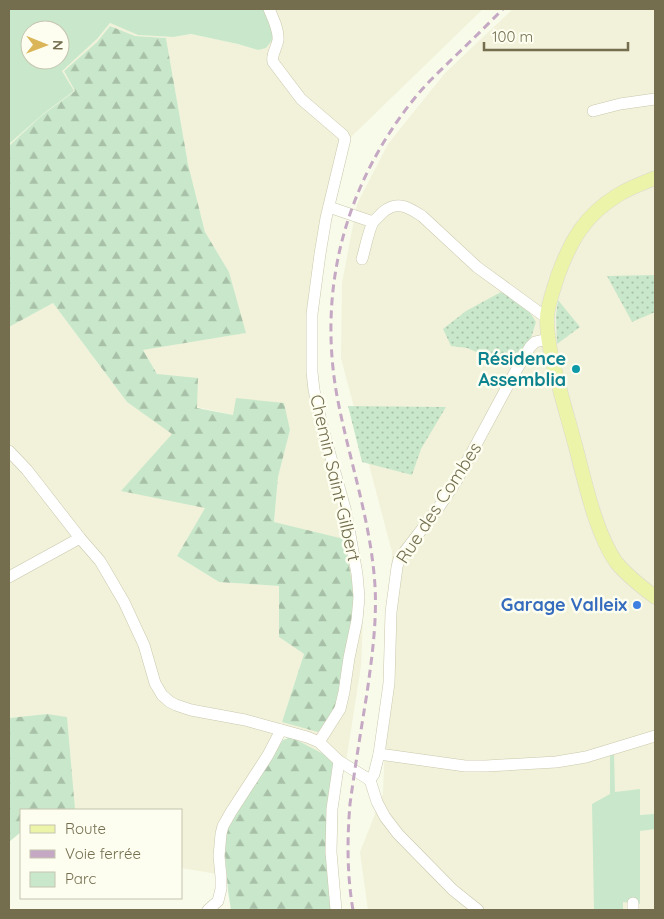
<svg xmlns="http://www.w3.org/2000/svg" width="664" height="919" viewBox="0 0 664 919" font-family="Quicksand,sans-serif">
  <defs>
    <pattern id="grass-dots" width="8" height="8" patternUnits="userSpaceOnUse" patternTransform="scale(1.25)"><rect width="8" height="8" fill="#c9e8cb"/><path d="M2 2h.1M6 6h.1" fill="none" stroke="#a8c0a7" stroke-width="1.8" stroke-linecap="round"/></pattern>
    <pattern id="forest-firs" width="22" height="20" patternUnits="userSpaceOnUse" patternTransform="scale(1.25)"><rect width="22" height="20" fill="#c9e8cb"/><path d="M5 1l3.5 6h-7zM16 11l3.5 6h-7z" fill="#a8c0a7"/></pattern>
  </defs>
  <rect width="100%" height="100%" fill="#f9fbea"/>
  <g fill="#f1f2d9">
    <path d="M265,9h218l-132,128 -23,83 -13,108v51l41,154 8,59 -3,74 -15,96 -11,-2 -44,-23 -17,-2 -41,66 -17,30 1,43 -36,-6v-58h-105l-1,-1 -28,-95 -38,4v-391l44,-24 74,99 46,32 32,74 -28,48 42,26 60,4v51l25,17 -22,68 54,-15 -62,-185 4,-45 12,-47 -57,-15 -36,-8 -40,-33 -14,-24 102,-17 -16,-61 -24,-40 -17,-68 -22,-126 -31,-2 -25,-10 -13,16 -33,29 11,20 -34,25 -32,30v-2l34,-30 31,-23 -13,-20 36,-32 13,-16 28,12 35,2 18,-3 47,10 20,6z"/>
    <path d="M513,9h142v901h-287l-8,-58 23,-58 9,-242 -51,-194 1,-75 15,-79 31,-60 57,-71z"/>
  </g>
  <g fill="url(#grass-dots)">
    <path d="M655,275v37l-23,10 -25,-46z"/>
    <path d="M501,292l1,2 2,-2c12,9 25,16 32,30l-6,19 -19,22 -18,-4 -26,-11 -16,-2 -8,-17 23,-18z"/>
    <path d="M558,300l22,27 -23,17 -1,-28z"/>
    <path d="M348,406l98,1 -25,42 -9,26 -50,-13z"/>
  </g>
  <g fill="url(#forest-firs)">
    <path d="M110,26l25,10 31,2 22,126 17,68 24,40 17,61 -103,17 14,24 41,4 -1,30 36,7 3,-17 48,5 6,27 -12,47 -4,45 70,17 11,59 -13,85 -6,25 -18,24 -36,-10 22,-68 -25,-17v-51l-60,-4 -42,-26 28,-48 -84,-17 51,-57 -45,-32 -74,-99 -44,24v-181l32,-30 34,-25 -11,-20 33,-29z"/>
    <path d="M47,714l20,3 8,92 -5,1h-49v22l-12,10v-124z"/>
    <path d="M291,737l44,23 -1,150h-103l-3,-19 -4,-49 4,-18 18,-29 37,-55z"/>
  </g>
  <g fill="#c9e8cb" fill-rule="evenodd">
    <path d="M9,9h256l9,29 -8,10 -8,2 -20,-6 -47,-10 -18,3 -35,-2 -28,-12 -13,16 -35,32 12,20 -31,23 -34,30zM30,30h30v30h-30z"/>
    <path d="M614,753l1,39 25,-3v26l15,-1v15l-15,2v73l-17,-2v8h-29l-2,-106 18,-10v-40z"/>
  </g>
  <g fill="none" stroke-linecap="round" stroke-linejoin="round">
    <g stroke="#cac8ad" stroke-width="12">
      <g id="minor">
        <path d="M269,9c4,9 10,21 9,31 -1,8 -7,14 -5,22l28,37 42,36 2,4 -19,79 -6,36 -8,60v58l2,18 9,39 23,83 11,62 2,23 -2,23 -8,38 -5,34 -4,17 -21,33"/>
        <path d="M593,111l27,-7 35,-5"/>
        <path d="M329,207l44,15"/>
        <path d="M362,259c3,-9 7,-32 12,-38 3,-3 6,-6 9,-9 14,-12 25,-5 39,4l55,51 70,51"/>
        <path d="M9,451l18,19 53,68 20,23 24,41 20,43 11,38 7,12 8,7 6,3 15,5 54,10 62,17 12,5 20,19 31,19"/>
        <path d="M9,577l71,-39"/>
        <path d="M379,754l86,12h21l70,-4 30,-5 69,-21"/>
        <path d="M370,780l4,-6 5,-20 10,-71 2,-71 6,-45 2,-8 40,-52 18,-27 57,-106 16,-27 5,-5 13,-3"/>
        <path d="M370,780l7,22 8,15 13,17 55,56 25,20"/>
        <path d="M633,903v7"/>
        <path d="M208,910l10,-9 3,-12v-12l-2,-21 2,-22 2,-8 8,-14 37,-57 13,-25"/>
        <path d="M336,910l-5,-58 1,-43 7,-48"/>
      </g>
    </g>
    <g stroke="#dbd9d1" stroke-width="15">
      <path id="major" d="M655,178c-12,5 -26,10 -37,17 -33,20 -47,45 -60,80 -4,14 -11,30 -11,44 0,24 7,48 13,71 5,19 11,39 16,58 9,34 20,86 40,114 11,14 26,25 39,35"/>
    </g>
    <use href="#minor" stroke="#fff" stroke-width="11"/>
    <use href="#major" stroke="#ebf4a8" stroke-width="14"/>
    <path stroke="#c5a8c4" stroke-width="3" stroke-dasharray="8 5" stroke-linecap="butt" d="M353,910c-6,-35 -6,-71 -3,-106 5,-37 11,-74 17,-111 5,-36 10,-71 8,-107 -4,-65 -26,-126 -38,-190 -20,-111 10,-216 81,-302 10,-12 22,-23 33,-34 18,-17 35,-34 52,-51"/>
  </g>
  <circle fill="#0f9aa8" stroke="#fdfef0" stroke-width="2" cx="576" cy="369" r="5"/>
  <circle fill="#3f7fe0" stroke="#fdfef0" stroke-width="2" cx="637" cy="605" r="5"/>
  <g text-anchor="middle" stroke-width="5" stroke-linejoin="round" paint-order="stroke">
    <g font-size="18" font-weight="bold" fill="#0d838f" stroke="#fdfef0" text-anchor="end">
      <text x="566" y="365">Résidence<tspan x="566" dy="21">Assemblia</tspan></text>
    </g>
    <g font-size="18" fill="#746e4f" stroke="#fdfef0">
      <text transform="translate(335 478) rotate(77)" y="6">Chemin Saint-Gilbert</text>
      <text transform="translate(439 503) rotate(-57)" y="6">Rue des Combes</text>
    </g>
    <g font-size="18" font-weight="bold" fill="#366cbe" stroke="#fdfef0" text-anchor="end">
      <text x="627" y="611">Garage Valleix</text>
    </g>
  </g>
  <rect width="664" height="919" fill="none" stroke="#746e4f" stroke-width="20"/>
  <rect x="20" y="809" width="162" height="90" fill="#fdfef0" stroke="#c6c4b0"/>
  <rect x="30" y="825" width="25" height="8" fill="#ebf4a8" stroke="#c6c4b0"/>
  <text x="65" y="834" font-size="15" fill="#746e4f">Route</text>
  <rect x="30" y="850" width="25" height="8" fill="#c5a8c4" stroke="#c6c4b0"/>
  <text x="65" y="859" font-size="15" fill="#746e4f">Voie ferrée</text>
  <rect x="30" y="872" width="25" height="15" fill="#c9e8cb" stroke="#c6c4b0"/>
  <text x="65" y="884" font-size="15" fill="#746e4f">Parc</text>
  <g transform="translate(45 45) rotate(91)"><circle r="24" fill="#fdfef0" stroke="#c6c4b0"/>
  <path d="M0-4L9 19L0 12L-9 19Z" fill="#dbb659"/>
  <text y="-8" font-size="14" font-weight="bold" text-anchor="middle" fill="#746e4f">N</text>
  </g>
  <path d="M484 42v8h144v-8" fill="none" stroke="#746e4f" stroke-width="2.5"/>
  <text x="492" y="42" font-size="15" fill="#746e4f" stroke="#fdfef0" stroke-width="4" paint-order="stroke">100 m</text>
</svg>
